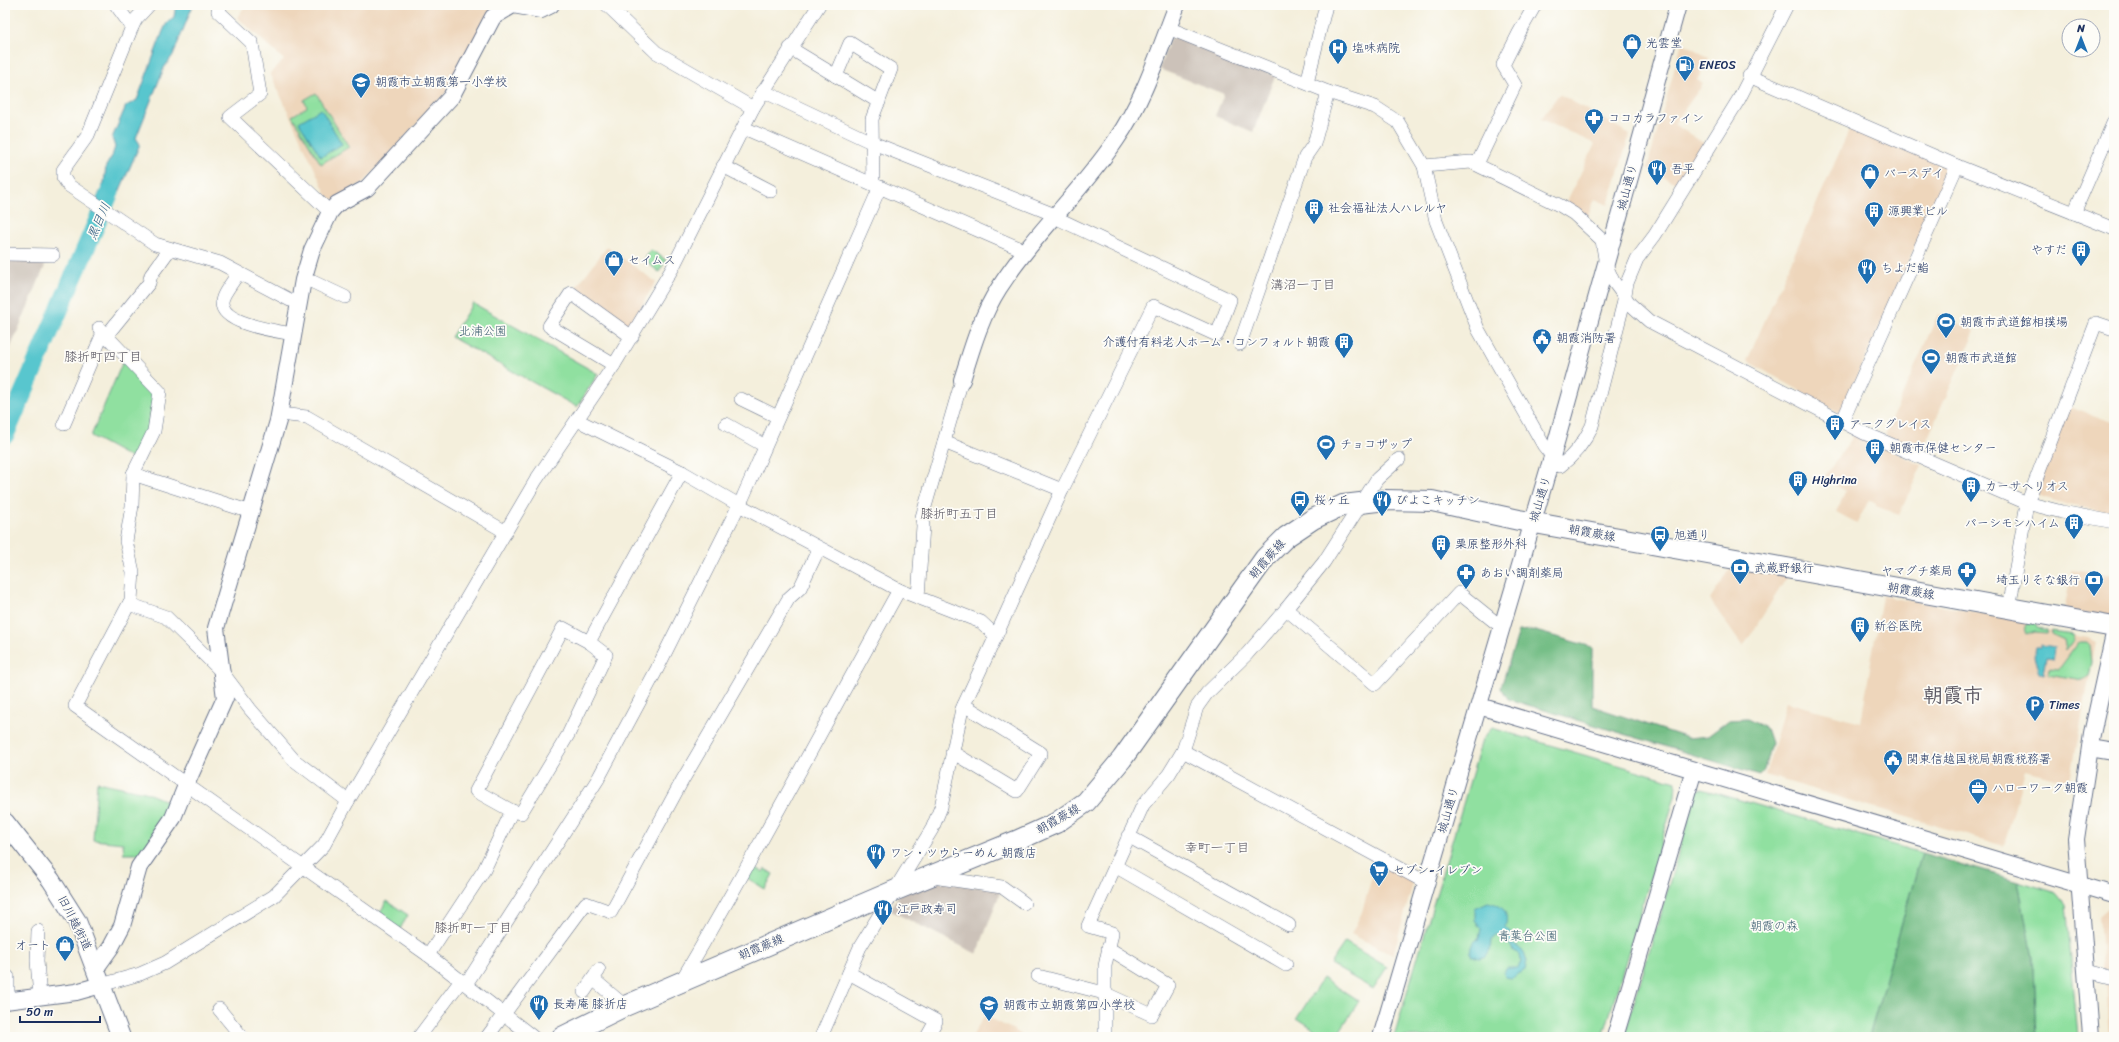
<svg xmlns="http://www.w3.org/2000/svg" width="2119" height="1042" viewBox="0 0 2119 1042" font-family="Sriracha,'Klee One',sans-serif">
  <rect width="100%" height="100%" fill="#fdfcf7"/>
  <filter id="ink" filterUnits="userSpaceOnUse"><feTurbulence type="fractalNoise" baseFrequency=".025" numOctaves="2"/><feDisplacementMap in="SourceGraphic" scale="8" xChannelSelector="R" yChannelSelector="G"/><feConvolveMatrix kernelMatrix="1 2 1 2 8 2 1 2 1" color-interpolation-filters="sRGB"/></filter>
  <filter id="wash" filterUnits="userSpaceOnUse"><feTurbulence type="fractalNoise" baseFrequency=".012" numOctaves="4" result="noise"/><feDisplacementMap in="SourceGraphic" scale="16" xChannelSelector="R" yChannelSelector="G"/><feGaussianBlur stdDeviation="0.9" result="paint"/><feColorMatrix in="noise" values="0 0 0 0 0 0 0 0 0 0 0 0 0 0 0 0 0 1.4 0 .05"/><feComposite in="paint" operator="in"/></filter>
  <g filter="url(#wash)">
    <rect width="100%" height="100%" fill="#f4efdc"/>
    <g fill="#eed6bb">
      <path d="M246,5h253l-54,88 -81,89 -34,20 -60,-129 14,-13 -47,-43z"/>
      <path d="M1682,42l27,16 -12,22 6,4 -29,40 31,20 -26,41 -32,-17z"/>
      <path d="M1559,94l71,40 -22,71 -13,-6 -8,18 -21,-14 29,-59 -54,-25z"/>
      <path d="M1851,126l100,43 -111,244 -93,-52z"/>
      <path d="M607,247l49,35 -27,43 -5,1 -50,-36z"/>
      <path d="M1938,314l37,17 -53,120 -37,-16z"/>
      <path d="M2067,405l47,18v90l-46,-8 -34,-11z"/>
      <path d="M1855,434l67,31 -23,50 -23,-9v-3l-7,-3 -12,23 -21,-11 10,-21 -23,-12z"/>
      <path d="M1733,564l56,10 -46,73 -33,-47z"/>
      <path d="M2072,570l42,5v42l-50,-6z"/>
      <path d="M1882,596l152,26 3,6 51,9 8,5 -25,134 -5,5 -41,-11 -21,76 -239,-71 21,-73 75,20z"/>
      <path d="M1377,859l37,21 -21,75 -42,-21 11,-22z"/>
      <path d="M2108,908l6,1v63l-11,-3 -4,-53z"/>
      <path d="M2109,980l5,2v55h-4l-1,-13 -3,-41z"/>
      <path d="M984,1016l26,12 16,9h-54z"/>
    </g>
    <g fill="#ccc2b9">
      <path d="M1176,36l99,40 -22,56 -38,-16 9,-22 -65,-25 11,-30z"/>
      <path d="M5,258h26l14,8 -40,95z"/>
      <path d="M936,879l65,11 -24,64 -88,-44 11,-16z"/>
    </g>
    <g fill="#90e0a0" stroke="#56887f">
      <path d="M316,93l33,54 -28,17 -29,-48 15,-9 -3,-7z"/>
      <path d="M651,250l15,10 -7,12 -15,-12z"/>
      <path d="M473,303l125,71 -21,33 -126,-70z"/>
      <path d="M124,359l30,32 -6,37 -15,31 -42,-23z"/>
      <path d="M2029,621l5,1 3,6 10,2 -1,3 -11,-1 -9,3c-3,-6 -1,-10 3,-14z"/>
      <path d="M2051,631l22,3 2,5 -9,12 -2,-11 -13,-6z"/>
      <path d="M2079,642h8l3,3 2,17 -3,14 -7,4 -34,-6 1,-6 10,1z"/>
      <path d="M1492,728l184,54 -1,14 -72,241h-209l88,-297z"/>
      <path d="M97,782l48,10 26,11 -29,51h-18l-1,-11 -30,-3z"/>
      <path d="M1702,789l220,64 -53,184h-245l73,-247z"/>
      <path d="M753,866l10,6 2,-3 8,5 -8,15 -18,-11z"/>
      <path d="M2018,881l39,12 9,11 12,133h-41l-3,-69z"/>
      <path d="M387,901l21,14 -11,19 -19,-19z"/>
      <path d="M1345,942l42,25 -14,22 -43,-25z"/>
      <path d="M1323,978l36,23 -23,36h-10l-29,-19z"/>
    </g>
    <g fill="#74be86" stroke="#487672">
      <path d="M1532,630l60,17v59l96,32 20,-2 21,-16 18,-1 19,9 5,15 -7,27 -4,5 -252,-76 -7,-12 18,-56z"/>
      <path d="M1922,853l96,28 16,87 3,69h-168z"/>
    </g>
    <g fill="#59c6ce" stroke="#3a7a96">
      <path d="M176,5h17l-20,50 -9,13 -28,70 4,6 -33,76 -15,-10 12,-27 2,-17 6,-10 3,-9 -3,-9 14,-32 11,-6 26,-69 4,-8 7,-6z"/>
      <path d="M321,109l21,35 -21,13 -22,-35z"/>
      <path d="M2041,645l13,2 -1,12 -7,-1 -3,15 -4,-1 -5,-15 2,-9h4z"/>
      <path d="M1488,902c14,3 22,10 17,25l7,7v10l12,8 3,9 -2,9 -13,8 -7,-1 -1,-5 3,-4h11l3,-6 -1,-8 -7,-3 -6,-13 -10,-3 -6,5 -1,10 -4,6 -7,2 -8,-3c-1,-7 0,-13 8,-16l2,-10 -6,-9v-12z"/>
    </g>
    <g fill="none" stroke-linecap="round" stroke-linejoin="round">
      <path stroke="#59c6ce" stroke-width="19" d="M5,435l105,-243"/>
    </g>
  </g>
  <g filter="url(#ink)">
    <g fill="none" stroke-linecap="round" stroke-linejoin="round">
      <g stroke="#67728a" stroke-width="14">
        <g id="minor">
          <path d="M116,5l16,22 -44,108 -25,35v7l5,8 87,59 65,19 70,37 9,2"/>
          <path d="M221,5l-3,6 34,32 8,51 -30,23 100,95"/>
          <path d="M607,5l49,47 97,56"/>
          <path d="M132,27l4,-8 13,-14"/>
          <path d="M1168,28l160,64 47,15 23,15 26,44 12,55 42,108 66,117 16,20c15,-11 24,-23 32,-40l31,-121 4,-22 10,-24 18,-24 84,-136 48,-94"/>
          <path d="M790,48l89,54"/>
          <path d="M836,76l14,-33 41,26 -19,50 1,65"/>
          <path d="M1749,76l208,90 157,63"/>
          <path d="M1307,83l19,-78"/>
          <path d="M763,91l110,52 177,70 11,7 169,80 -13,35 -64,-29 -91,184 -66,146"/>
          <path d="M744,128l277,121h8"/>
          <path d="M1477,164l38,-79 -12,-20 16,-32 16,-28"/>
          <path d="M723,166l48,25"/>
          <path d="M1424,166l47,-4 90,44 13,8 28,26 4,25 7,16 17,23 19,17 215,112 163,70 35,9 52,10"/>
          <path d="M2074,213l40,-92"/>
          <path d="M5,254l48,1"/>
          <path d="M238,273c-4,8 -16,21 -16,29 -1,22 54,29 71,32"/>
          <path d="M303,280l10,2 32,15"/>
          <path d="M99,328l61,64 -6,39 -21,43 -1,32 -6,35 7,31 -2,28 -56,106 353,249 105,82"/>
          <path d="M106,336l43,-53 2,-8 19,-26"/>
          <path d="M1240,344l65,-187 9,-13 14,-52"/>
          <path d="M614,365l-65,-39 22,-33 61,44"/>
          <path d="M741,399l37,18"/>
          <path d="M279,414l28,3 199,115"/>
          <path d="M577,420l105,52 57,33 160,85 82,32 15,14 -34,73 -21,98 -9,22 -72,118 -39,90"/>
          <path d="M1842,422l115,-256"/>
          <path d="M64,424l39,-91"/>
          <path d="M726,424l39,22"/>
          <path d="M944,442l118,48"/>
          <path d="M133,474l118,38"/>
          <path d="M918,597l5,-71 -1,-9 40,-137"/>
          <path d="M129,604l37,13 56,55 28,37 44,51 54,41"/>
          <path d="M1286,609l38,-47 53,-83 22,-20"/>
          <path d="M2009,609l18,-106 69,-180 18,6"/>
          <path d="M1183,751l244,132"/>
          <path d="M952,752l65,39 24,-38 -77,-48"/>
          <path d="M512,811l-36,-20 87,-163 26,14"/>
          <path d="M1128,836l161,89"/>
          <path d="M1115,866l171,99"/>
          <path d="M933,877l69,10 22,16"/>
          <path d="M38,931l-1,30 3,36"/>
          <path d="M428,955l56,-85 28,-59 9,2 47,-78 38,-80 -17,-13 93,-170"/>
          <path d="M2087,971l27,7"/>
          <path d="M849,973l87,48 -9,16"/>
          <path d="M1038,976l66,17 48,22 16,-30 -60,-37"/>
          <path d="M8,977v23"/>
          <path d="M593,979l32,27"/>
          <path d="M680,983c77,-129 146,-262 219,-393"/>
          <path d="M101,985l39,-11 25,-11 109,-67 50,-51 24,-44 188,-321 78,-115 58,-96 81,-161 66,-103"/>
          <path d="M584,992l15,-22"/>
          <path d="M219,1009l23,28"/>
          <path d="M419,1037l38,-51 13,-8 128,-199 59,-110 86,-172 137,-310"/>
          <path d="M487,1037l99,-134 25,9 71,-131 107,-183 11,-10 19,-40"/>
          <path d="M1105,1037v-71l7,-33 -24,-7 55,-121 26,-31 14,-23 14,-44 10,-14 40,-39 39,-45 89,75 84,-91 36,29 8,4"/>
        </g>
      </g>
      <g stroke="#67728a" stroke-width="18">
        <g id="tertiary">
          <path d="M962,380c10,-32 19,-64 37,-92 34,-53 82,-96 117,-148 28,-40 43,-89 61,-135"/>
          <path d="M1479,706l635,189"/>
          <path d="M2090,748l24,4"/>
          <path d="M96,968l15,-21 11,-21 17,-59 34,-49 16,-40 36,-80 -9,-70 62,-207 25,-141 9,-30 18,-38 7,-8 30,-16 84,-91 42,-80 20,-12 28,5 10,-5"/>
          <path d="M5,1001l71,-9 25,-7"/>
          <path d="M1381,1037l171,-580 126,-452"/>
          <path d="M1615,1037l79,-267"/>
          <path d="M2091,1037l-15,-198 16,-105 22,-100"/>
        </g>
      </g>
      <g stroke="#67728a" stroke-width="20">
        <path id="secondary" d="M5,822l46,58 26,41 44,116"/>
      </g>
      <g stroke="#67728a" stroke-width="22">
        <path id="primary" d="M562,1037l63,-31 271,-116 120,-49 40,-18 30,-21 36,-43 143,-201 21,-21 27,-18 30,-14 43,-5 46,1 87,19 595,107"/>
      </g>
      <use href="#minor" stroke="#fff" stroke-width="13"/>
      <use href="#tertiary" stroke="#fff" stroke-width="16"/>
      <use href="#secondary" stroke="#fff" stroke-width="18"/>
      <use href="#primary" stroke="#fff" stroke-width="20"/>
    </g>
  </g>
  <defs>
    <g id="shop-pin" transform="scale(1)"><path d="M0 17L-7.5 6A9.5 9.5 0 1 1 7.5 6Z" fill="#1f6fb2" stroke="#fdfcf7"/><path d="M-5-2.5h2.3a2.7 3.5 0 0 1 5.4 0H5L5.5 6h-11ZM-1.5-2.5h3a1.5 2.3 0 0 0-3 0Z" fill="#fff"/></g>
    <g id="hospital-pin" transform="scale(1)"><path d="M0 17L-7.5 6A9.5 9.5 0 1 1 7.5 6Z" fill="#1f6fb2" stroke="#fdfcf7"/><path d="M-5-5h3v3.5h4V-5h3V5h-3V1.5h-4V5h-3Z" fill="#fff"/></g>
    <g id="fuel-pin" transform="scale(1)"><path d="M0 17L-7.5 6A9.5 9.5 0 1 1 7.5 6Z" fill="#1f6fb2" stroke="#fdfcf7"/><path d="M-5.5-6h7V0h2V4h1.3V-2.5L3-4.5l.8-.8L6-3V5H2.5V1h-1V6h-7ZM-4.2-4.7v3.2H.2V-4.7Z" fill="#fff"/></g>
    <g id="school-pin" transform="scale(1)"><path d="M0 17L-7.5 6A9.5 9.5 0 1 1 7.5 6Z" fill="#1f6fb2" stroke="#fdfcf7"/><path d="M0-5L7-2L0 1L-7-2ZM-4 1L0 2.5L4 1V4Q0 6-4 4Z" fill="#fff"/></g>
    <g id="pharmacy-pin" transform="scale(1)"><path d="M0 17L-7.5 6A9.5 9.5 0 1 1 7.5 6Z" fill="#1f6fb2" stroke="#fdfcf7"/><path d="M-2-6h4v4h4v4h-4v4h-4v-4h-4v-4h4Z" fill="#fff"/></g>
    <g id="restaurant-pin" transform="scale(1)"><path d="M0 17L-7.5 6A9.5 9.5 0 1 1 7.5 6Z" fill="#1f6fb2" stroke="#fdfcf7"/><path d="M-5-6h1v4h1v-4h1v4h1v-4h1v5L-1.5 .5V6h-2V.5L-5-1ZM5-6V6H3V1.5H1.5Q1.5-4 5-6Z" fill="#fff"/></g>
    <g id="building-pin" transform="scale(1)"><path d="M0 17L-7.5 6A9.5 9.5 0 1 1 7.5 6Z" fill="#1f6fb2" stroke="#fdfcf7"/><path d="M-4-6H4V6H1V3H-1V6H-4ZM-2.5-4.3h1.7v1.8h-1.7ZM.8-4.3h1.7v1.8H.8ZM-2.5-1h1.7V.8h-1.7ZM.8-1h1.7V.8H.8Z" fill="#fff"/></g>
    <g id="stadium-pin" transform="scale(1)"><path d="M0 17L-7.5 6A9.5 9.5 0 1 1 7.5 6Z" fill="#1f6fb2" stroke="#fdfcf7"/><path d="M0-5a6.5 5 0 1 0 0 10a6.5 5 0 1 0 0-10ZM-3.5-1.8h7v3.6h-7Z" fill="#fff"/></g>
    <g id="civic-pin" transform="scale(1)"><path d="M0 17L-7.5 6A9.5 9.5 0 1 1 7.5 6Z" fill="#1f6fb2" stroke="#fdfcf7"/><path d="M-.6-6.5H3V-4.5H.6V-3L4-1V1h2V6H-6V1h2V-1L-.6-3ZM-1.2 2.5V6h2.4V2.5Z" fill="#fff"/></g>
    <g id="bus-pin" transform="scale(1)"><path d="M0 17L-7.5 6A9.5 9.5 0 1 1 7.5 6Z" fill="#1f6fb2" stroke="#fdfcf7"/><path d="M-5-6H5V4H4V6H2V4H-2V6H-4V4H-5ZM-3.5-4V0h7V-4ZM-3.5 1.2v1.5H-2V1.2ZM2 1.2v1.5H3.5V1.2Z" fill="#fff"/></g>
    <g id="bank-pin" transform="scale(1)"><path d="M0 17L-7.5 6A9.5 9.5 0 1 1 7.5 6Z" fill="#1f6fb2" stroke="#fdfcf7"/><path d="M-6-4H6V4H-6ZM0-2.3a2.3 2.3 0 1 0 0 4.6a2.3 2.3 0 1 0 0-4.6Z" fill="#fff"/></g>
    <g id="parking-pin" transform="scale(1)"><path d="M0 17L-7.5 6A9.5 9.5 0 1 1 7.5 6Z" fill="#1f6fb2" stroke="#fdfcf7"/><path d="M-3.5-5.5H1a3.5 3.5 0 0 1 0 7H-1V5.5H-3.5ZM-1-3.4V-.6H.8a1.4 1.4 0 0 0 0-2.8Z" fill="#fff"/></g>
    <g id="office-pin" transform="scale(1)"><path d="M0 17L-7.5 6A9.5 9.5 0 1 1 7.5 6Z" fill="#1f6fb2" stroke="#fdfcf7"/><path d="M-6-3h4V-5.5h4V-3h4V5H-6ZM-1-4.5V-3h2v-1.5ZM-6 0V1H6V0Z" fill="#fff"/></g>
    <g id="supermarket-pin" transform="scale(1)"><path d="M0 17L-7.5 6A9.5 9.5 0 1 1 7.5 6Z" fill="#1f6fb2" stroke="#fdfcf7"/><path d="M-6-5.5h2.5l.6 2H6L4.5 2H-2.5L-4.4-4H-6ZM-1.5 3.2a1.3 1.3 0 1 0 .1 0ZM3 3.2a1.3 1.3 0 1 0 .1 0Z" fill="#fff"/></g>
  </defs>
  <g fill-rule="evenodd">
    <use href="#shop-pin" x="1632" y="43"/>
    <use href="#hospital-pin" x="1338" y="48"/>
    <use href="#fuel-pin" x="1685" y="65"/>
    <use href="#school-pin" x="361" y="82"/>
    <use href="#pharmacy-pin" x="1594" y="118"/>
    <use href="#restaurant-pin" x="1657" y="169"/>
    <use href="#shop-pin" x="1870" y="173"/>
    <use href="#building-pin" x="1314" y="208"/>
    <use href="#building-pin" x="1874" y="211"/>
    <use href="#building-pin" x="2081" y="250"/>
    <use href="#shop-pin" x="614" y="260"/>
    <use href="#restaurant-pin" x="1867" y="268"/>
    <use href="#stadium-pin" x="1946" y="322"/>
    <use href="#civic-pin" x="1542" y="338"/>
    <use href="#building-pin" x="1344" y="342"/>
    <use href="#stadium-pin" x="1931" y="358"/>
    <use href="#building-pin" x="1835" y="424"/>
    <use href="#stadium-pin" x="1326" y="444"/>
    <use href="#building-pin" x="1875" y="448"/>
    <use href="#building-pin" x="1798" y="480"/>
    <use href="#building-pin" x="1971" y="486"/>
    <use href="#bus-pin" x="1300" y="500"/>
    <use href="#restaurant-pin" x="1382" y="500"/>
    <use href="#building-pin" x="2074" y="523"/>
    <use href="#bus-pin" x="1660" y="535"/>
    <use href="#building-pin" x="1441" y="544"/>
    <use href="#bank-pin" x="1740" y="568"/>
    <use href="#pharmacy-pin" x="1967" y="571"/>
    <use href="#pharmacy-pin" x="1466" y="573"/>
    <use href="#bank-pin" x="2094" y="580"/>
    <use href="#building-pin" x="1860" y="626"/>
    <use href="#parking-pin" x="2035" y="705"/>
    <use href="#civic-pin" x="1893" y="759"/>
    <use href="#office-pin" x="1978" y="788"/>
    <use href="#restaurant-pin" x="876" y="853"/>
    <use href="#supermarket-pin" x="1379" y="870"/>
    <use href="#restaurant-pin" x="883" y="909"/>
    <use href="#shop-pin" x="65" y="945"/>
    <use href="#restaurant-pin" x="539" y="1004"/>
    <use href="#school-pin" x="989" y="1005"/>
  </g>
  <g text-anchor="middle" stroke-width="3.5" stroke-linejoin="round" paint-order="stroke">
    <g font-size="12" fill="#1b2f5e" stroke="#fdfcf7" text-anchor="start">
      <text x="1646" y="47">光雲堂</text>
      <text x="1352" y="52">塩味病院</text>
      <text x="1699" y="69">ENEOS</text>
      <text x="375" y="86">朝霞市立朝霞第一小学校</text>
      <text x="1608" y="122">ココカラファイン</text>
      <text x="1671" y="173">吾平</text>
      <text x="1884" y="177">バースデイ</text>
      <text x="1328" y="212">社会福祉法人ハレルヤ</text>
      <text x="1888" y="215">源興業ビル</text>
      <text x="2067" y="254" text-anchor="end">やすだ</text>
      <text x="628" y="264">セイムス</text>
      <text x="1881" y="272">ちよだ鮨</text>
      <text x="1960" y="326">朝霞市武道館相撲場</text>
      <text x="1556" y="342">朝霞消防署</text>
      <text x="1330" y="346" text-anchor="end">介護付有料老人ホーム・コンフォルト朝霞</text>
      <text x="1945" y="362">朝霞市武道館</text>
      <text x="1849" y="428">アークグレイス</text>
      <text x="1340" y="448">チョコザップ</text>
      <text x="1889" y="452">朝霞市保健センター</text>
      <text x="1812" y="484">Highrina</text>
      <text x="1985" y="490">カーサヘリオス</text>
      <text x="1314" y="504">桜ヶ丘</text>
      <text x="1396" y="504">ぴよこキッチン</text>
      <text x="2060" y="527" text-anchor="end">パーシモンハイム</text>
      <text x="1674" y="539">旭通り</text>
      <text x="1455" y="548">栗原整形外科</text>
      <text x="1754" y="572">武蔵野銀行</text>
      <text x="1953" y="575" text-anchor="end">ヤマグチ薬局</text>
      <text x="1480" y="577">あおい調剤薬局</text>
      <text x="2080" y="584" text-anchor="end">埼玉りそな銀行</text>
      <text x="1874" y="630">新谷医院</text>
      <text x="2049" y="709">Times</text>
      <text x="1907" y="763">関東信越国税局朝霞税務署</text>
      <text x="1992" y="792">ハローワーク朝霞</text>
      <text x="890" y="857">ワン・ツウらーめん 朝霞店</text>
      <text x="1393" y="874">セブン-イレブン</text>
      <text x="897" y="913">江戸政寿司</text>
      <text x="51" y="949" text-anchor="end">オート</text>
      <text x="553" y="1008">長寿庵 膝折店</text>
      <text x="1003" y="1009">朝霞市立朝霞第四小学校</text>
    </g>
    <g font-size="12" fill="#1b2f5e" stroke="#fdfcf7">
      <text transform="translate(1627 187) rotate(-75)" y="4">城山通り</text>
      <text transform="translate(1540 499) rotate(-73)" y="4">城山通り</text>
      <text transform="translate(1592 533) rotate(10)" y="4">朝霞蕨線</text>
      <text transform="translate(1267 559) rotate(-49)" y="4">朝霞蕨線</text>
      <text transform="translate(1911 591) rotate(10)" y="4">朝霞蕨線</text>
      <text transform="translate(1448 810) rotate(-74)" y="4">城山通り</text>
      <text transform="translate(1058 819) rotate(-30)" y="4">朝霞蕨線</text>
      <text transform="translate(75 923) rotate(63)" y="4">旧川越街道</text>
      <text transform="translate(761 947) rotate(-23)" y="4">朝霞蕨線</text>
    </g>
    <g font-size="12" fill="#385b6e" stroke="#fdfcf7">
      <text x="483" y="335">北浦公園</text>
      <text x="1774" y="930">朝霞の森</text>
      <text x="1528" y="940">青葉台公園</text>
    </g>
    <g font-size="13" font-style="italic" fill="#2e5c80" stroke="#fdfcf7">
      <text transform="translate(98 221) rotate(-66)" y="5">黒目川</text>
    </g>
    <g font-size="13" fill="#5a5762" stroke="#fdfcf7">
      <text x="1303" y="289">溝沼一丁目</text>
      <text x="103" y="361">膝折町四丁目</text>
      <text x="959" y="518">膝折町五丁目</text>
      <text x="1217" y="852">幸町一丁目</text>
      <text x="473" y="932">膝折町一丁目</text>
    </g>
    <g font-size="20" font-weight="bold" fill="#5a5762" stroke="#fdfcf7">
      <text x="1953" y="702">朝霞市</text>
    </g>
  </g>
  <rect width="2119" height="1042" fill="none" stroke="#fdfcf7" stroke-width="20"/>
  <g transform="translate(2081 38)"><circle r="19" fill="#fdfcf7" stroke="#a3aaba"/>
  <path d="M0-3L7 15L0 10L-7 15Z" fill="#1f6fb2"/>
  <text y="-6" font-size="11" font-weight="bold" text-anchor="middle" fill="#1b2f5e">N</text>
  </g>
  <path d="M20 1016v6h80v-6" fill="none" stroke="#1b2f5e" stroke-width="2"/>
  <text x="26" y="1016" font-size="12" fill="#1b2f5e" stroke="#fdfcf7" stroke-width="3" paint-order="stroke">50 m</text>
</svg>
